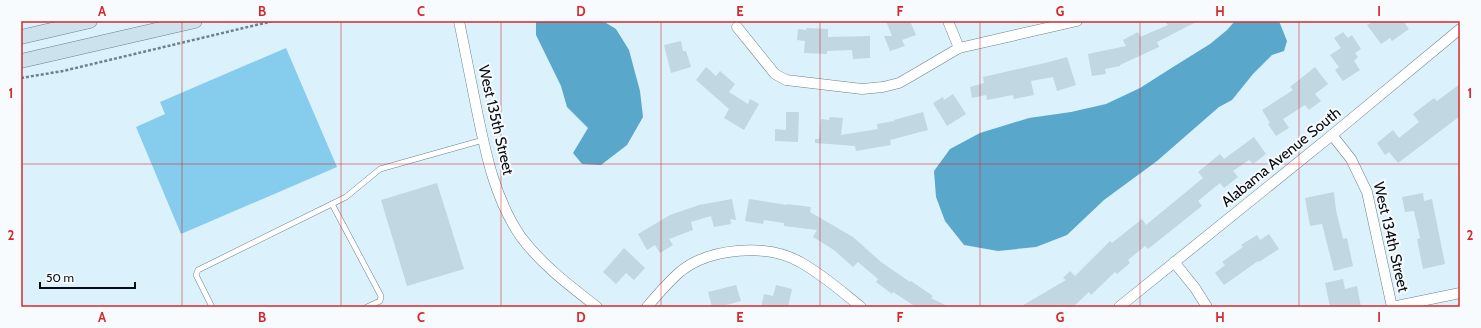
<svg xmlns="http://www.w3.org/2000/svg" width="1481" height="328" viewBox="0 0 1481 328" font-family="Cabin,sans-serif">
  <rect width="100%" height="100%" fill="#dbf2fd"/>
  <path fill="#86ccec" d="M286,48l51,119 -156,67 -45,-107 29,-13 -5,-12z"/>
  <g fill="#59a8cb">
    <path d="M536,21h67l13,8 13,21 11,41 3,26 -16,28 -26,20 -19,-1 -9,-11 15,-25 -21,-21 -6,-21 -25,-51z"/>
    <path d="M1235,21h44l8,20 -3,10 -12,4 -19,19 -21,26 -13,7 -62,54 -53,39 -37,35 -31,12 -38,4 -34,-6 -19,-24 -9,-24 -2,-26 16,-22 30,-16 49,-15 42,-6 35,-8 34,-16 33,-21 37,-23 17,-14z"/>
  </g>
  <g fill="#c1d7e2">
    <path d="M886,21h24l6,14 -14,5 3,6 -15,5 -6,-15h8z"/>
    <path d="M1165,21h33l-41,21 2,5 -39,18v1l-15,3 1,5 -14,2 -4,-22 38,-8 -3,-6 15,-8 2,5 28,-12z"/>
    <path d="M1374,21h29l6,8 -17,12 -2,-3 -9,6 -14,-19z"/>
    <path d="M807,28l21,1v8l42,-1v22l-17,1 -1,-9 -25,1v3l-23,-1 1,-12 -8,-1 1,-11 8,1z"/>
    <path d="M1343,32l5,6 4,-3 9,14 -6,4 3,4 -4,4 6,9 -17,11 -8,-11 4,-3 -9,-12 11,-7 -7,-10z"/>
    <path d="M681,41l2,10h3l5,16 -20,6 -7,-28z"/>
    <path d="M1067,57l9,28 -19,6 -4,-14 -22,4 3,14 -20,4 -1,-4 -26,5 -1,-5 -14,3 -2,-11 14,-4 -1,-6 66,-15z"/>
    <path d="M706,67l10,9 4,-5 15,13 -6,8 19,12 2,-5 9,5 -15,26 -20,-12 5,-9 -33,-29z"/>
    <path d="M1315,67l13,17 -13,10 6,7 -12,9 -4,-5 -22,14 6,9 -13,8 -8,-12 2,-1 -8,-13 31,-20 -3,-3z"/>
    <path d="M1460,84v32l-62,47 -9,-11 -4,3 -8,-12 16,-13 6,8 20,-16 -6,-8 21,-16 3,3z"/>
    <path d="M953,94l13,20 -19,12 -14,-23 10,-6 1,3z"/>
    <path d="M786,112h13l-1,30 -23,-1v-12l11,1z"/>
    <path d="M923,112l5,18 -38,10 1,5 -35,6 -1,-5 -40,-3v-4h4l2,-20 8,1 1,-3 13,1 -2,17 37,-6 -1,-5 17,-3v-1z"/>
    <path d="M1254,137l12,17 -13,10 -4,-4 -16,11 5,6 -14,11 -4,-5 -22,18 4,5 -54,43 -3,-3 -17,14 2,3 -13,11 -2,-2 -24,23 -2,-3 -16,15h-53l46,-27 -3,-2 7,-7 5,5 35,-35 2,2 30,-24 4,6 57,-47 -5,-6 22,-18 4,5z"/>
    <path d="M437,183l27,86 -57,17 -26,-86z"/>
    <path d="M1334,192l2,18 7,29 4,-1 6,28 -19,5 -12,-47 -12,2 -5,-28z"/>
    <path d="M1423,193l1,8 8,-2 13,65 -22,5 -6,-30 3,-1 -6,-27 -9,1 -3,-15z"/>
    <path d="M732,199l4,21 -6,-1 1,5 -17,3 -3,-11 -20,6 2,8 -24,9 4,6 -13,8 -5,-8 -8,5 -9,-16 32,-19 29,-10z"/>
    <path d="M749,199l38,6v-1l24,3 -1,5 43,25 28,25 29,20 1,-1 22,15 -2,2 18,9h-33l-23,-15 -1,2 -16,-12 2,-3 -20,-17 -5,5 -19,-17 -21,-13 4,-7 -33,-4v-3l-20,-3 -1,4 -18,-3z"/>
    <path d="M1269,234l10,15 -20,13 -1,-1 -34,24 -9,-12 10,-8 -3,-3 21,-15 -2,-2 16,-10 3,5z"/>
    <path d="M624,248l21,20 -11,12 -8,-7 -10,11 -13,-12z"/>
    <path d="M1343,279l2,10 12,-3 4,21h-31l-5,-24z"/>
    <path d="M736,285l5,16 -22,6h-7l-4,-15z"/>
    <path d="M776,285l16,4 -4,18h-27l3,-13 9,2z"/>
  </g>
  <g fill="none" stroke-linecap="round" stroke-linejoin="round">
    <g stroke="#6c808a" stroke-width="6">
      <g id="lane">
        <path d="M332,204l49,92 -1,5 -13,6"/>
        <path d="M212,307l-16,-32 2,-5 148,-73 34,-28 103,-29"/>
      </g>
    </g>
    <g stroke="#6c808a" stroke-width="11">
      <g id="street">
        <path d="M459,21c6,30 12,60 18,90 9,44 18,88 44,126 21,28 49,49 76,70"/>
        <path d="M948,21l11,27"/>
        <path d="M737,27l38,47 11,6 76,9 21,-2 16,-4 14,-8 46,-27 118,-27"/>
        <path d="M1332,135l19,24 16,33 25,115"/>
        <path d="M1174,262l21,26 12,19"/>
        <path d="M647,307c11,-13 21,-25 34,-36 29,-23 86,-28 119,-9 22,12 41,29 61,45"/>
        <path d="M1119,307l213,-172 128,-106"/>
        <path d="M1392,307l68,-14"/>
      </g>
    </g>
    <g stroke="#6c808a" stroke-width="15">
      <g id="secondary">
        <path d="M21,37l69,-16"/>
        <path d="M21,61l174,-40"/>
      </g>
    </g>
    <path stroke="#728088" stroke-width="2.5" stroke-dasharray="3 2" stroke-linecap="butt" d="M21,78l42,-7 210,-50"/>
    <use href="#lane" stroke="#fff" stroke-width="5"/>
    <use href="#street" stroke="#fff" stroke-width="10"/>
    <use href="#secondary" stroke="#cce3ed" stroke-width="14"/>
  </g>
  <path fill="none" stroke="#d62828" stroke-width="1" stroke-opacity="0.55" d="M182,21v286M341,21v286M501,21v286M661,21v286M820,21v286M980,21v286M1140,21v286M1299,21v286M21,164h1439"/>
  <g text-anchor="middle" stroke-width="4" stroke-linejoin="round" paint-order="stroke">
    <g font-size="15" fill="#060c10" stroke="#f7fbfe">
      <text transform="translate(496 120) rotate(77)" y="5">West 135th Street</text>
      <text transform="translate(1281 157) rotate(-39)" y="5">Alabama Avenue South</text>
      <text transform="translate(1391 237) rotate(77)" y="5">West 134th Street</text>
    </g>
  </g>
  <rect width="1481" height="328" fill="none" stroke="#f7fbfe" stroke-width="44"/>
  <path d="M40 282v6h95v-6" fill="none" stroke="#060c10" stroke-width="2"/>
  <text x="46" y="282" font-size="12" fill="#060c10" stroke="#f7fbfe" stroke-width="3" paint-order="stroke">50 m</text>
  <rect x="22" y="22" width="1437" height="284" fill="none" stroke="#d62828" stroke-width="1.5"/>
  <g font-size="13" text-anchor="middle" font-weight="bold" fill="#d62828">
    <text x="102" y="16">A</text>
    <text x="262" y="16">B</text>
    <text x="421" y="16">C</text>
    <text x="581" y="16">D</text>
    <text x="740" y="16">E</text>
    <text x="900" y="16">F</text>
    <text x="1060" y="16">G</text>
    <text x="1220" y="16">H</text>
    <text x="1379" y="16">I</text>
    <text x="11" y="98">1</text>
    <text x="1470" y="98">1</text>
    <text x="11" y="240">2</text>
    <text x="1470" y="240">2</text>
    <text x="102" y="322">A</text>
    <text x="262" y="322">B</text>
    <text x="421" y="322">C</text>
    <text x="581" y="322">D</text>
    <text x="740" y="322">E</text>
    <text x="900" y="322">F</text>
    <text x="1060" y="322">G</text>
    <text x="1220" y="322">H</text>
    <text x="1379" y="322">I</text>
  </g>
</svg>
